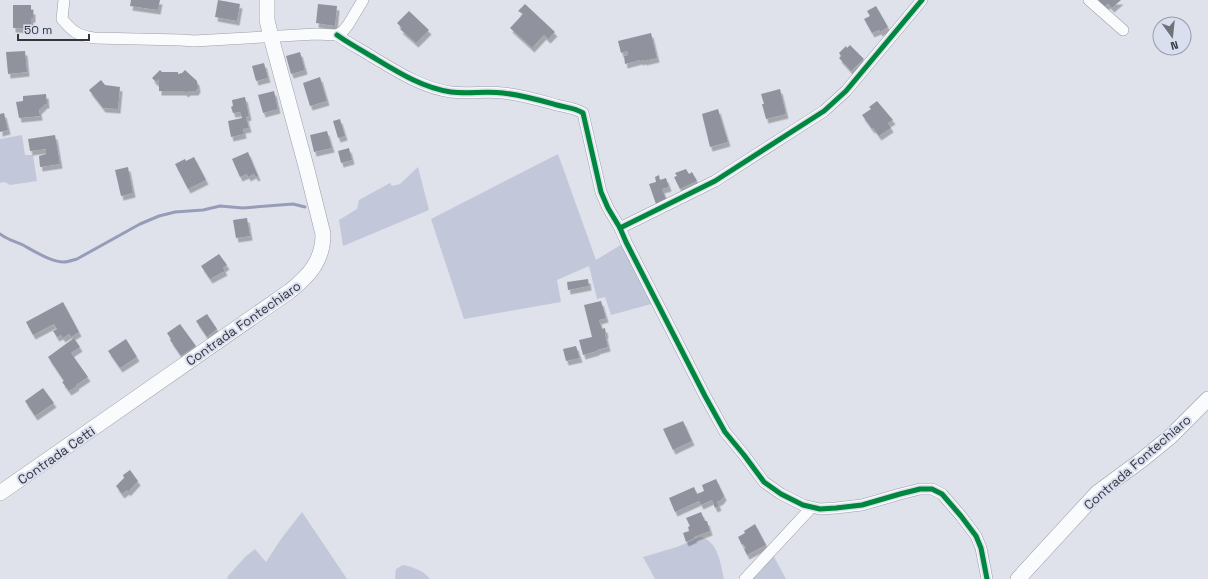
<svg xmlns="http://www.w3.org/2000/svg" width="1208" height="579" viewBox="0 0 1208 579" font-family="'Space Grotesk',sans-serif">
  <defs>
    <filter id="shadow"><feDropShadow dx="2.5" dy="4.5" stdDeviation="0" flood-color="#0004"/></filter>
  </defs>
  <rect width="100%" height="100%" fill="#dfe2eb"/>
  <g fill="#c2c8da">
    <path d="M22,135l3,20h8l4,26 -27,4 -5,-3 -5,1v-44z"/>
    <path d="M558,154l38,106 28,-17 31,60 -44,12 -6,-18 -8,2 -8,-33 -32,14 4,22 -97,17 -33,-100z"/>
    <path d="M418,167l11,43 -86,36 -4,-26 18,-11 2,-9 31,-17 2,3 8,-2z"/>
    <path d="M302,512l45,67h-120l1,-3 17,-19 10,-8 11,13 15,-23z"/>
    <path d="M700,537c18,3 21,28 24,42h-69l-12,-22 34,-10z"/>
    <path d="M773,555l13,24h-37z"/>
    <path d="M403,565c10,2 20,5 27,14h-35l1,-10z"/>
  </g>
  <g fill="none" stroke-linecap="round" stroke-linejoin="round">
    <path stroke="#979db8" stroke-width="3" d="M0,234c8,6 14,7 23,11 11,6 28,17 41,17 4,0 9,-2 13,-3l63,-35 19,-8 16,-4 28,-2 17,-4 23,2 50,-4 12,3"/>
  </g>
  <g fill="#90939d" filter="url(#shadow)">
    <path d="M131,0h29l-2,10 -28,-4z"/>
    <path d="M218,0l22,4 -3,17 -22,-4z"/>
    <path d="M1098,0h23l-9,8 -4,-4 -4,3z"/>
    <path d="M318,4l19,2 -2,20 -19,-3z"/>
    <path d="M525,4l30,28 -7,7 -4,-4 -12,13 -22,-20 13,-14 -5,-3z"/>
    <path d="M13,5h18v5h2v8h-2v11l-18,-1z"/>
    <path d="M876,6l12,21 -8,5 -1,-2 -7,3 -8,-14 6,-3 -3,-5z"/>
    <path d="M409,11l20,19 -13,13 -16,-14 2,-1 -5,-5z"/>
    <path d="M651,33l6,25 -13,3v-1l-4,1v-1l-15,4 -1,-8 4,-1 -1,-4 -6,2 -3,-12z"/>
    <path d="M850,45l14,14 -13,12 -12,-13 2,-2 -2,-3 7,-7 1,2z"/>
    <path d="M25,51l2,21 -19,2 -2,-22z"/>
    <path d="M300,52l5,18 -14,4 -5,-18z"/>
    <path d="M264,63l4,15 -12,3 -4,-15z"/>
    <path d="M160,70l2,2h16v2l4,-1 3,-3 12,11 1,7 -2,3h-8l-2,2 -2,-2h-25v-12l-3,3 -4,-4z"/>
    <path d="M320,77l7,24 -17,5 -7,-23z"/>
    <path d="M101,80l4,5 15,2 -2,22 -15,-1 -14,-18z"/>
    <path d="M780,89l6,25 -20,5 -4,-15h2l-3,-10z"/>
    <path d="M274,91l4,18 -15,4 -5,-18z"/>
    <path d="M46,94l1,10h-2l-6,6 1,6 -21,2 -3,-16 7,-1v-5z"/>
    <path d="M245,97l4,19 -3,1 3,11 -6,1 1,5 -13,3 -3,-16 14,-3 -2,-6 -7,1 -2,-6 2,-1 -1,-6z"/>
    <path d="M877,101l16,19 -5,3 3,5 -12,8 -6,-8 -1,1 -10,-14 9,-6 -2,-2z"/>
    <path d="M718,109l10,33 -18,5 -8,-33z"/>
    <path d="M4,113l4,17 -8,2v-18z"/>
    <path d="M340,119l5,17 -7,2 -5,-17z"/>
    <path d="M327,131l5,17 -18,4 -4,-17z"/>
    <path d="M55,135l5,29 -20,3 -1,-11 7,-2v-5l-16,2 -2,-12z"/>
    <path d="M349,148l3,12 -11,3 -3,-12z"/>
    <path d="M248,152l10,24 -2,1 -2,-3 -6,3 -1,-3 -7,3 -8,-18z"/>
    <path d="M194,157l12,23 -18,9 -13,-25 10,-5 1,2z"/>
    <path d="M128,167l5,26 -12,3 -6,-26z"/>
    <path d="M686,169l3,5 3,-2 5,9 -17,8 -6,-12 3,-1 -2,-3z"/>
    <path d="M659,175l1,5 6,-2 3,9 -7,2 5,12 -11,3 -7,-20 7,-2 -1,-5z"/>
    <path d="M247,218l3,18 -14,2 -3,-18z"/>
    <path d="M219,254l8,11 -4,3 2,3 -15,8 -9,-13z"/>
    <path d="M588,279l1,7 -21,4 -1,-8z"/>
    <path d="M601,301l5,17 -7,2 3,9 3,-1 1,6h-1l3,13 -11,3v1l-14,4 -4,-15 13,-3 -8,-32z"/>
    <path d="M63,302l16,30 -8,5 -2,-3 -6,4 -2,-3 -4,2 -4,-6 4,-2 -3,-5 -21,11 -7,-13z"/>
    <path d="M207,314l10,15 -10,8 -11,-16z"/>
    <path d="M180,324l16,22 -15,10 -11,-16 1,-1 -4,-6z"/>
    <path d="M74,338l6,9 -9,6 17,24 -12,8 1,1 -8,5 -7,-9 2,-1 -16,-24z"/>
    <path d="M126,339l11,18 -17,11 -12,-17z"/>
    <path d="M576,346l4,12 -14,3 -3,-12z"/>
    <path d="M43,388l11,15 -19,13 -10,-15z"/>
    <path d="M683,421l9,20 -19,9 -10,-21z"/>
    <path d="M130,470l8,11 -10,11 -1,-2 -5,4 -6,-8 8,-8 -1,-3z"/>
    <path d="M716,479l8,17 -3,4 -4,2 2,4 -4,2 -3,-8 -11,5 -2,-4 -24,11 -6,-14 25,-11 3,7 7,-3 -2,-6z"/>
    <path d="M701,512l4,9h2l3,10 -16,6 1,1 -9,4 -3,-9 6,-2 -1,-4 2,-1 -4,-8z"/>
    <path d="M755,524l11,21 -19,10 -3,-6 2,-1 -3,-4 -1,1 -4,-8 7,-4 -1,-2z"/>
  </g>
  <g fill="none" stroke-linecap="round" stroke-linejoin="round">
    <g stroke="#9c9ea5" stroke-width="12">
      <g id="street">
        <path d="M64,0l-2,19c10,12 16,17 32,19l87,2 13,1 122,-7 21,1 6,-4 5,-6 15,-25"/>
        <path d="M1089,0l34,30"/>
        <path d="M337,35c11,8 23,14 34,21 25,15 51,32 80,36 17,2 35,-1 52,1 19,2 36,7 54,12 10,3 16,2 26,8l18,79 7,16 12,20 6,14 79,154 20,36 19,23 20,27 17,12 22,11 17,4 16,-1 26,-3 38,-11 20,-5h12l10,5 19,22 15,20 5,12 6,31"/>
        <path d="M620,228l95,-47 109,-70 22,-20 76,-91"/>
        <path d="M745,579l66,-71"/>
      </g>
    </g>
    <g stroke="#9c9ea5" stroke-width="16">
      <g id="secondary">
        <path d="M0,493l290,-202c20,-16 33,-31 33,-57l-16,-64 -36,-133 -4,-17v-20"/>
        <path d="M1018,579l79,-86 46,-34 27,-22 38,-38"/>
      </g>
    </g>
    <use href="#street" stroke="#fafbfc" stroke-width="11"/>
    <use href="#secondary" stroke="#fafbfc" stroke-width="15"/>
    <g stroke="#dadff0" stroke-width="8">
      <g id="cycleway">
        <path d="M337,35c11,8 23,14 34,21 25,15 51,32 80,36 17,2 35,-1 52,1 19,2 36,7 54,12 10,3 16,2 26,8l18,79 7,16 12,20 6,14 79,154 20,36 19,23 20,27 17,12 22,11 17,4 16,-1 26,-3 38,-11 20,-5h12l10,5 19,22 15,20 5,12 6,31"/>
        <path d="M620,228l95,-47 109,-70 22,-20 76,-91"/>
      </g>
    </g>
    <use href="#cycleway" stroke="#00873e" stroke-width="5"/>
  </g>
  <g text-anchor="middle" stroke-width="4" stroke-linejoin="round" paint-order="stroke">
    <g font-size="13" fill="#34363d" stroke="#dadff0">
      <text transform="translate(243 323) rotate(-35)" y="5">Contrada Fontechiaro</text>
      <text transform="translate(56 455) rotate(-35)" y="5">Contrada Cetti</text>
      <text transform="translate(1137 462) rotate(-41)" y="5">Contrada Fontechiaro</text>
    </g>
  </g>
  <g transform="translate(1172 36) rotate(165)"><circle r="19" fill="#dadff0" stroke="#989ba8"/>
  <path d="M0-3L7 15L0 10L-7 15Z" fill="#70727a"/>
  <text y="-6" font-size="11" font-weight="bold" text-anchor="middle" fill="#34363d">N</text>
  </g>
  <path d="M18 34v6h71v-6" fill="none" stroke="#34363d" stroke-width="2"/>
  <text x="24" y="34" font-size="12" fill="#34363d" stroke="#dadff0" stroke-width="3" paint-order="stroke">50 m</text>
</svg>
